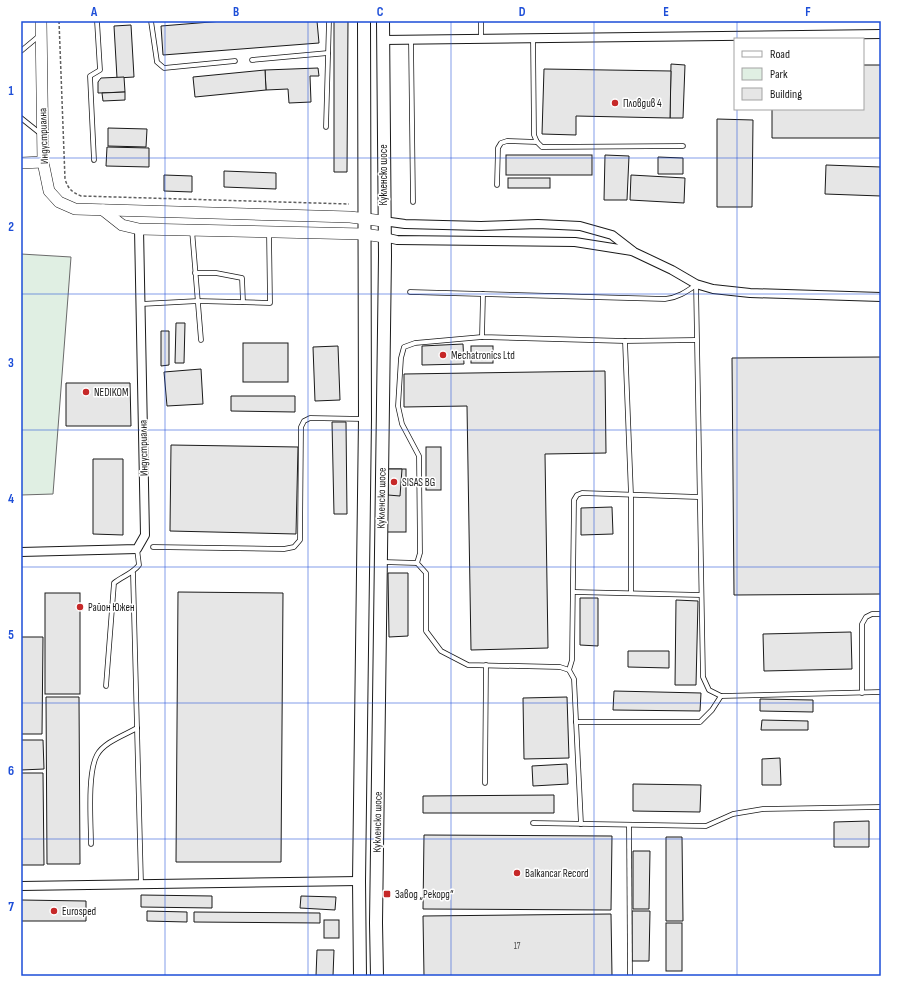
<svg xmlns="http://www.w3.org/2000/svg" width="902" height="997" viewBox="0 0 902 997" font-family="'Sofia Sans Condensed',sans-serif">
  <rect width="100%" height="100%" fill="#fff"/>
  <path fill="#e0efe3" stroke="#6a6a6a" d="M21,254l50,3 -18,237 -32,1z"/>
  <g fill="#e6e6e6" stroke="#1a1a1a">
    <path d="M223,21h94l2,22 -156,12 -2,-29z"/>
    <path d="M334,21h14l-1,151h-13z"/>
    <path d="M131,25l3,52 -17,1 -3,-52z"/>
    <path d="M671,64l14,1 -2,53h-13z"/>
    <path d="M863,65h18v73h-109v-29h91z"/>
    <path d="M318,68l1,8h-9l1,26 -22,1 -1,-14 -22,1 -1,-20z"/>
    <path d="M544,69l127,2 -1,47 -94,-2v19l-34,-1z"/>
    <path d="M265,70l1,20 -71,7 -2,-20z"/>
    <path d="M124,77l1,15 -27,1v-11l3,-4z"/>
    <path d="M125,92v8l-22,1 -1,-8z"/>
    <path d="M717,119l36,1 -1,87h-35z"/>
    <path d="M108,128l39,1 -1,18 -38,-1z"/>
    <path d="M107,147l42,1v19l-43,-1z"/>
    <rect x="506" y="155" width="86" height="20"/>
    <path d="M605,155l24,1 -2,44h-23z"/>
    <path d="M658,157l25,1v16h-25z"/>
    <path d="M826,165l55,2v29l-56,-2z"/>
    <path d="M224,171l52,2v16l-52,-2z"/>
    <path d="M164,175l28,1v16l-28,-1z"/>
    <path d="M631,175l54,3 -1,25 -54,-3z"/>
    <rect x="508" y="178" width="42" height="10"/>
    <path d="M176,323h9l-1,40h-9z"/>
    <path d="M161,331h8v34l-8,1z"/>
    <rect x="243" y="343" width="45" height="39"/>
    <path d="M463,344l1,20 -42,1v-19z"/>
    <path d="M338,346l2,54 -25,1 -2,-54z"/>
    <rect x="471" y="346" width="22" height="17"/>
    <path d="M881,357v237l-147,1 -2,-237z"/>
    <path d="M201,369l2,35 -36,2 -3,-34z"/>
    <path d="M605,371l1,82 -61,1 3,194 -77,2 -4,-244 -63,1v-33z"/>
    <path d="M66,383h64l1,43h-65z"/>
    <path d="M231,396h64v16l-64,-1z"/>
    <path d="M332,422h14l1,92h-13z"/>
    <path d="M171,445l127,2 -2,87 -126,-3z"/>
    <rect x="426" y="447" width="15" height="43"/>
    <path d="M93,459h30v76l-30,-1z"/>
    <rect x="387" y="469" width="19" height="63"/>
    <path d="M387,469h15l-2,27 -12,-1z"/>
    <path d="M612,507l1,27 -32,1v-27z"/>
    <path d="M388,573h20v63l-19,1z"/>
    <path d="M178,592l105,1 -2,269h-105z"/>
    <rect x="45" y="593" width="35" height="101"/>
    <path d="M580,598h18v48l-18,-1z"/>
    <path d="M676,600l22,1 -2,84h-21z"/>
    <path d="M851,632l1,37 -88,2 -1,-37z"/>
    <path d="M21,637h22l-1,97h-21z"/>
    <path d="M628,651h41v17l-41,-1z"/>
    <path d="M614,691l87,2 -1,18 -87,-1z"/>
    <path d="M46,697h33l1,167h-33z"/>
    <path d="M567,697l2,61 -45,1 -1,-61z"/>
    <path d="M760,699l53,1v12l-53,-1z"/>
    <path d="M762,720l46,1v9h-47z"/>
    <path d="M21,740h22l1,29 -23,1z"/>
    <path d="M780,758l1,27h-19v-26z"/>
    <path d="M567,764l1,20 -35,2 -1,-20z"/>
    <path d="M21,773h22l1,92h-23z"/>
    <path d="M633,784l68,1 -1,27 -67,-1z"/>
    <path d="M554,795v18h-131v-17z"/>
    <path d="M869,821v26h-35v-25z"/>
    <path d="M424,835l188,1 -1,74 -188,-1z"/>
    <path d="M666,837h16l1,84h-17z"/>
    <path d="M633,851h17l-1,58h-16z"/>
    <path d="M141,895l71,1v12l-71,-1z"/>
    <path d="M301,896l35,1 -1,13 -35,-2z"/>
    <path d="M21,900l65,1v20h-65z"/>
    <path d="M147,911l40,1v10l-40,-1z"/>
    <path d="M632,911h18l-1,50h-17z"/>
    <path d="M194,912l126,1v10l-126,-1z"/>
    <path d="M611,914l1,62h-188l-1,-60z"/>
    <rect x="324" y="920" width="15" height="18"/>
    <rect x="666" y="923" width="16" height="48"/>
    <path d="M317,950h17l-1,26h-17z"/>
  </g>
  <g fill="none" stroke-linecap="round" stroke-linejoin="round">
    <g stroke="#1a1a1a" stroke-width="5.5">
      <g id="service">
        <path d="M151,21l6,41 7,6 71,-7"/>
        <path d="M481,37v-16"/>
        <path d="M533,37l1,98 3,7 5,5 141,-1"/>
        <path d="M411,40l2,162"/>
        <path d="M21,51l18,-15"/>
        <path d="M252,60l76,-7"/>
        <path d="M21,118l20,16"/>
        <path d="M326,127l3,-106"/>
        <path d="M94,160l-4,-84 10,-6 -3,-49"/>
        <path d="M497,185l1,-37 3,-5 6,-2 30,1"/>
        <path d="M192,230l9,110"/>
        <path d="M195,273h21l26,5 1,24"/>
        <path d="M696,284l7,393 6,13 12,6"/>
        <path d="M410,292l255,7c12,-1 21,-7 31,-14"/>
        <path d="M483,294l-1,43 143,4 71,-1"/>
        <path d="M141,304l57,-3 72,2 -1,-71"/>
        <path d="M625,341l6,154v98"/>
        <path d="M153,547l131,2 10,-2 6,-7 1,-113 3,-6 6,-3 54,1"/>
        <path d="M383,562l34,1 9,10v58l15,20 27,14 92,2 9,3 5,9 7,145"/>
        <path d="M417,563l3,-10 -1,-97 -17,-32 -4,-18 3,-48 3,-11 11,-4 67,-6"/>
        <path d="M133,573l8,310"/>
        <path d="M574,592l127,3"/>
        <path d="M569,670l3,-10 2,-160 3,-5 5,-2 116,4"/>
        <path d="M106,686l8,-103c9,-7 18,-9 25,-18l-2,-16"/>
        <path d="M862,693v-69l4,-7 6,-3h9"/>
        <path d="M576,722h124l12,-12 9,-14 160,-4"/>
        <path d="M485,783l1,-118"/>
        <path d="M533,823l173,3 27,-12 30,-5 118,-2"/>
        <path d="M629,825l1,151"/>
        <path d="M91,844c0,-21 -4,-71 6,-89 7,-13 28,-20 40,-27"/>
      </g>
    </g>
    <g stroke="#1a1a1a" stroke-width="10">
      <g id="minor">
        <path d="M383,40l498,-6"/>
        <path d="M383,221l22,3 76,2 57,-2 42,2 32,9 22,17 38,18 24,14 17,5 37,4 131,4"/>
        <path d="M384,237l13,3 178,2 57,9"/>
        <path d="M21,552l116,-3 8,-14 -6,-306"/>
        <path d="M21,886l338,-5"/>
      </g>
    </g>
    <g stroke="#1a1a1a" stroke-width="12">
      <g id="tertiary">
        <path d="M41,21l2,141 6,29 10,11 16,7 275,8 33,4"/>
        <path d="M21,163l22,-1"/>
        <path d="M103,210l19,15 17,4 225,5 20,3"/>
      </g>
    </g>
    <g stroke="#1a1a1a" stroke-width="14">
      <g id="secondary">
        <path d="M360,976l-1,-95 6,-462 -1,-398"/>
        <path d="M377,976l-1,-53 9,-667 -2,-235"/>
      </g>
    </g>
    <path stroke="#5f5f5f" stroke-width="1.5" stroke-dasharray="3 2" stroke-linecap="butt" d="M59,21l6,158c3,10 7,13 16,17l268,8"/>
    <use href="#service" stroke="#fff" stroke-width="4"/>
    <use href="#minor" stroke="#fff" stroke-width="8"/>
    <use href="#tertiary" stroke="#fff" stroke-width="11"/>
    <use href="#secondary" stroke="#fff" stroke-width="12"/>
  </g>
  <path fill="none" stroke="#1d4ed8" stroke-width="1" stroke-opacity="0.55" d="M165,21v955M308,21v955M451,21v955M594,21v955M737,21v18M737,109v867M21,158h860M21,294h860M21,430h860M21,567h860M21,703h860M21,839h860"/>
  <g fill="#c62828" stroke="#fff" stroke-width="1.5">
    <circle cx="615" cy="103" r="4"/>
    <circle cx="443" cy="355" r="4"/>
    <circle cx="86" cy="392" r="4"/>
    <circle cx="394" cy="482" r="4"/>
    <circle cx="80" cy="607" r="4"/>
    <circle cx="517" cy="873" r="4"/>
    <rect x="383" y="890" width="8" height="8" rx="2"/>
    <circle cx="54" cy="911" r="4"/>
  </g>
  <g text-anchor="middle" stroke-width="3" stroke-linejoin="round" paint-order="stroke">
    <g font-size="9" fill="#4d4d4d">
      <text x="517" y="949">17</text>
    </g>
    <g font-size="11" fill="#1a1a1a" stroke="#fff" text-anchor="start">
      <text x="623" y="107">Пловдив 4</text>
      <text x="451" y="359">Mechatronics Ltd</text>
      <text x="94" y="396">NEDIKOM</text>
      <text x="402" y="486">SISAS BG</text>
      <text x="88" y="611">Район Южен</text>
      <text x="525" y="877">Balkancar Record</text>
      <text x="395" y="898">Завод „Рекорд“</text>
      <text x="62" y="915">Eurosped</text>
    </g>
    <g font-size="11" fill="#1a1a1a" stroke="#fff">
      <text transform="translate(43 136) rotate(-92)" y="4">Индустриална</text>
      <text transform="translate(383 175) rotate(-90)" y="4">Кукленско шосе</text>
      <text transform="translate(143 448) rotate(-91)" y="4">Индустриална</text>
      <text transform="translate(381 498) rotate(-89)" y="4">Кукленско шосе</text>
      <text transform="translate(377 822) rotate(-89)" y="4">Кукленско шосе</text>
    </g>
  </g>
  <rect width="902" height="997" fill="none" stroke="#ffffff" stroke-width="44"/>
  <rect x="734" y="38" width="130" height="72" fill="#ffffff" stroke="#a3a3a3"/>
  <rect x="742" y="51" width="20" height="6" fill="#ffffff" stroke="#a3a3a3"/>
  <text x="770" y="58" font-size="12" fill="#1a1a1a">Road</text>
  <rect x="742" y="68" width="20" height="12" fill="#e0efe3" stroke="#a3a3a3"/>
  <text x="770" y="78" font-size="12" fill="#1a1a1a">Park</text>
  <rect x="742" y="88" width="20" height="12" fill="#e6e6e6" stroke="#a3a3a3"/>
  <text x="770" y="98" font-size="12" fill="#1a1a1a">Building</text>
  <rect x="22" y="22" width="858" height="953" fill="none" stroke="#1d4ed8" stroke-width="1.5"/>
  <g font-size="13" text-anchor="middle" font-weight="bold" fill="#1d4ed8">
    <text x="94" y="16">A</text>
    <text x="236" y="16">B</text>
    <text x="380" y="16">C</text>
    <text x="522" y="16">D</text>
    <text x="666" y="16">E</text>
    <text x="808" y="16">F</text>
    <text x="11" y="95">1</text>
    <text x="11" y="231">2</text>
    <text x="11" y="367">3</text>
    <text x="11" y="503">4</text>
    <text x="11" y="639">5</text>
    <text x="11" y="775">6</text>
    <text x="11" y="911">7</text>
  </g>
</svg>
